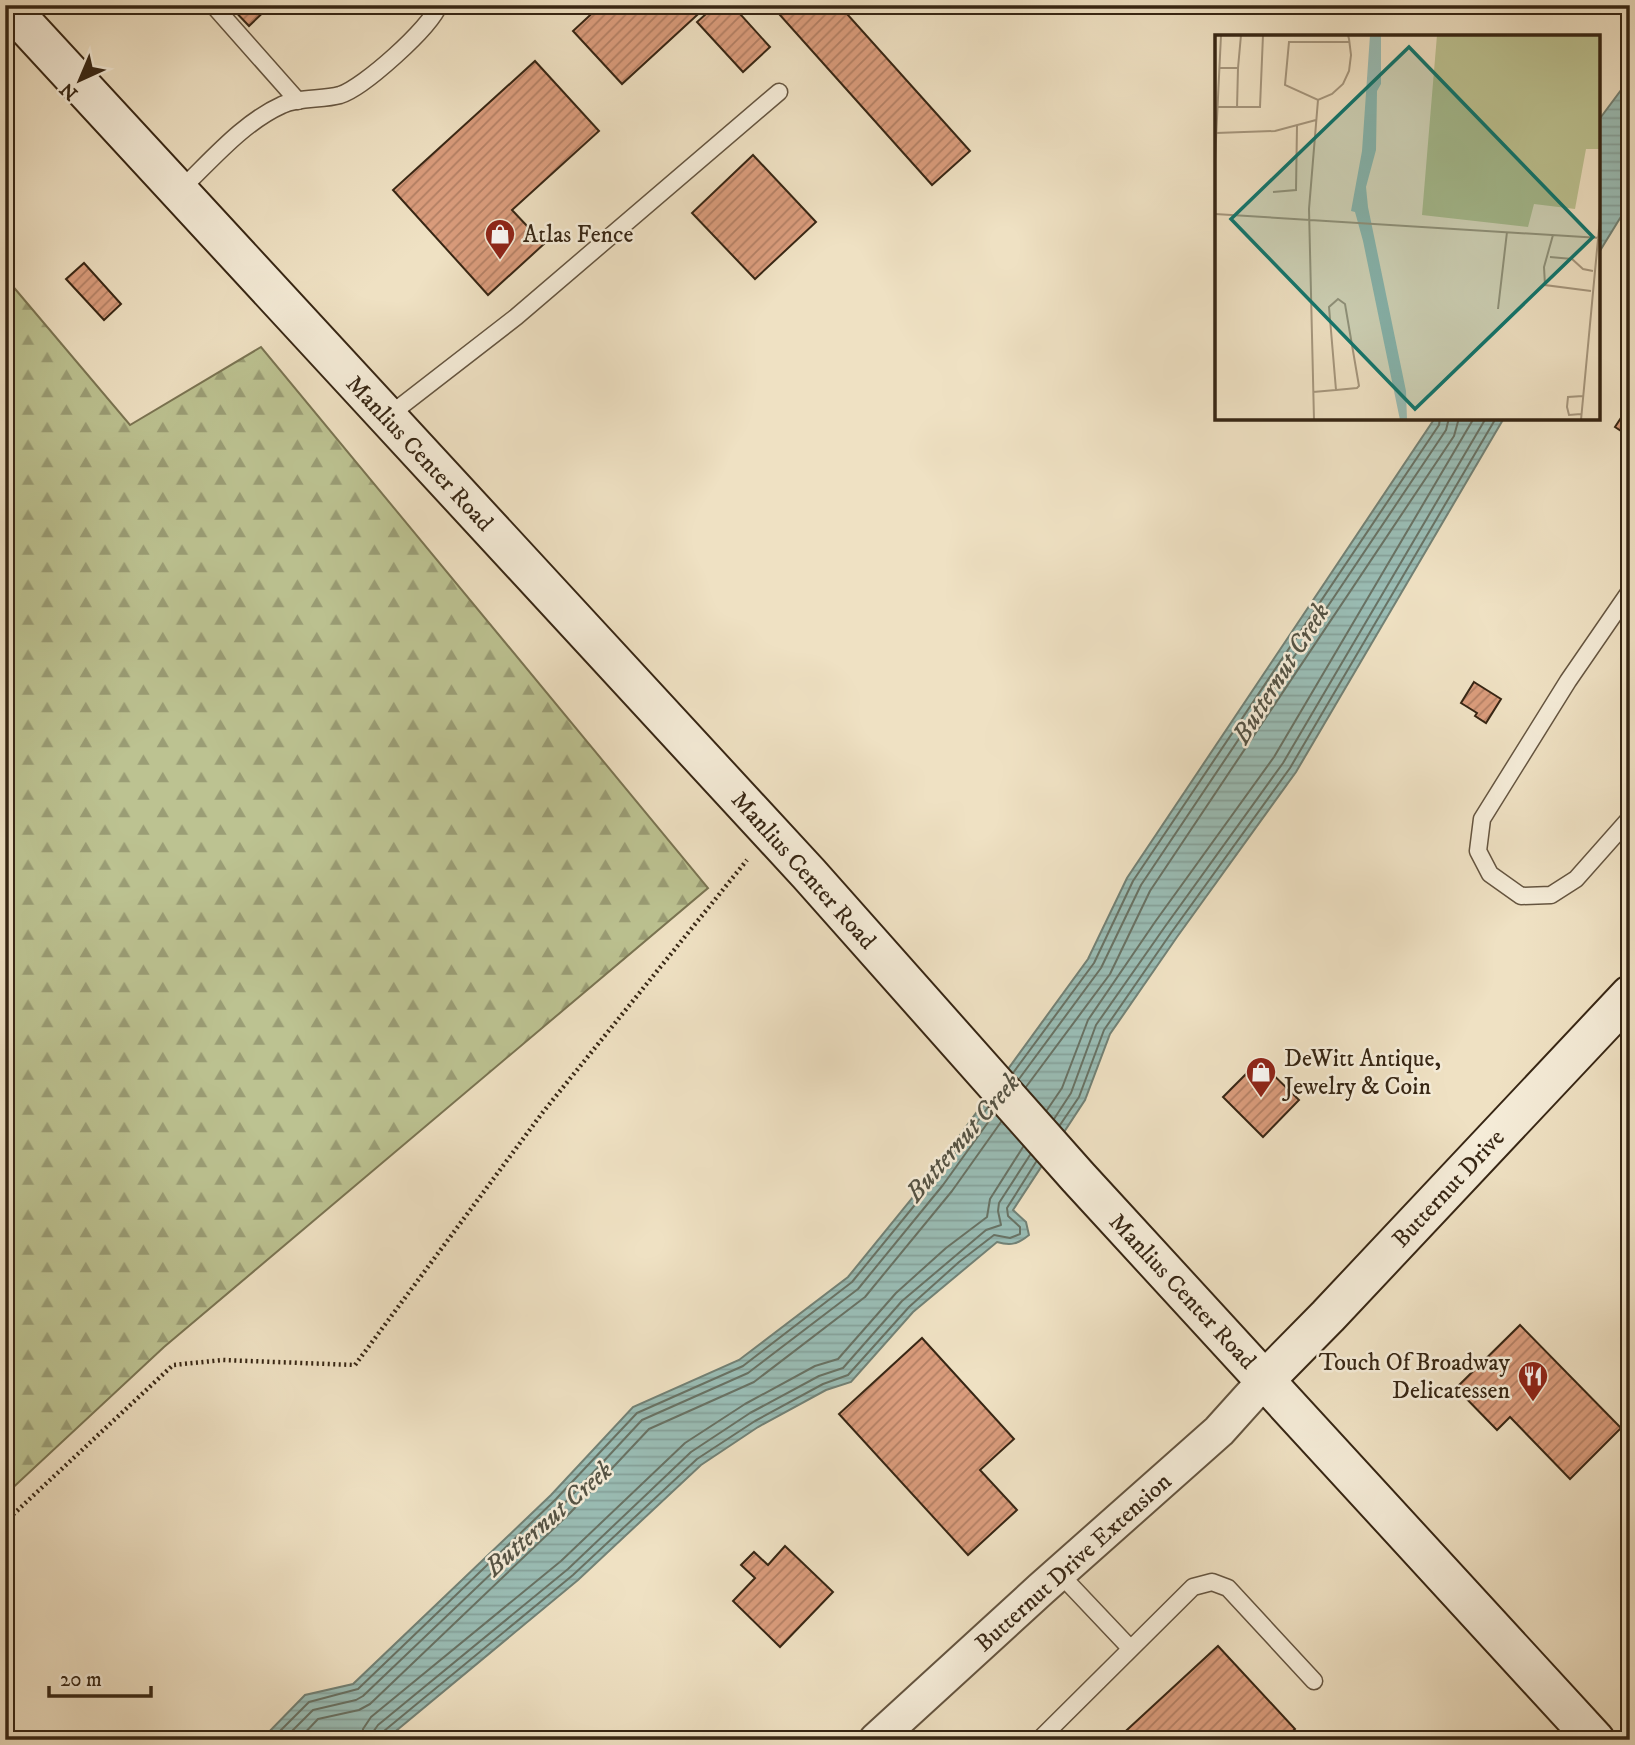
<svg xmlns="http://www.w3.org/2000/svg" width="1635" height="1745" viewBox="0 0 1635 1745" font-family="'IM FELL DW Pica',serif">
  <defs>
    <pattern id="forest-firs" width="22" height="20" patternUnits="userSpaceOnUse" patternTransform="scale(1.75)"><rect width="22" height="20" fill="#bcc291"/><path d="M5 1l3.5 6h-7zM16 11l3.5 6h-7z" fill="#9a9d75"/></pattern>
    <pattern id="water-rules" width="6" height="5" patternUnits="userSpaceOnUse" patternTransform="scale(1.75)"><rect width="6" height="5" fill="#9abdb5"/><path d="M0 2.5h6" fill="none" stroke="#85a29b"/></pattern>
    <pattern id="building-hatch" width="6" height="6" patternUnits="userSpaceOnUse" patternTransform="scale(1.75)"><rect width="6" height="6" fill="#da9c7c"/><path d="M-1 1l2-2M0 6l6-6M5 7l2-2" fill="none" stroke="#b27f64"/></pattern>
  </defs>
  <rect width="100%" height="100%" fill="#efe1c3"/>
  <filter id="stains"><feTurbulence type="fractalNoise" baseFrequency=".00286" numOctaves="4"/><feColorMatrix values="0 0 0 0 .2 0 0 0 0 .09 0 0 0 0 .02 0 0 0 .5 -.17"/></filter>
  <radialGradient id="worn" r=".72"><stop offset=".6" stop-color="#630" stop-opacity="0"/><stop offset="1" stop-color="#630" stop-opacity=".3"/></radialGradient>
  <path fill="url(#forest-firs)" stroke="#7a7452" stroke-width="2" d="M5,277l125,148 131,-78 447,541 -544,459 -159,148z"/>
  <g fill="url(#water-rules)" stroke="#728175" stroke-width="2">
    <path d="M1630,78v124l-32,52v-133z"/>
    <path d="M1435,418h69l-208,354 -119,165 -67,97 -25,66 -72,110 13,12 3,13c-11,9 -18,11 -32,7l-84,70 -62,70 -25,8 -68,37 -57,38 -123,115 -193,160h-124l44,-45 48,-11 198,-189 82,-88 106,-47 109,-83 83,-102 157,-216 39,-81z"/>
  </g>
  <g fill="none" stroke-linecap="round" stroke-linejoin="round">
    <g stroke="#687264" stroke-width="2">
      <path d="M1013,1073l81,-110 39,-82 306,-456 1,-7"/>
      <path d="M1019,1079l82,-111 40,-83 305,-455 3,-12"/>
      <path d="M1026,1087l84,-113 40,-83 304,-455 5,-18"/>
      <path d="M1047,1110l15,-22 26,-68 67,-98 119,-165 200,-339"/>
      <path d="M1054,1119l17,-26 25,-68 68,-97 119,-165 203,-345"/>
      <path d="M1060,1125l19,-28 25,-67 67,-97 119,-165 206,-350"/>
      <path d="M271,1740l38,-38 49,-13 198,-190 81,-86 106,-47 109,-84 84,-103 52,-72"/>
      <path d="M283,1740l30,-30 43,-10 7,-4 199,-190 80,-86 106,-47 110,-84 85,-104 51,-71"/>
      <path d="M298,1740l20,-21 41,-9 11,-6 200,-191 79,-84 105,-47 111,-85 87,-106 49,-69"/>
      <path d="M362,1740l1,-11 8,-12 190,-156 124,-118 60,-39 70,-38 23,-7 58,-66 50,-45 41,-31 3,-18 33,-52"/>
      <path d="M372,1740l1,-8 5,-7 190,-156 123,-117 59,-39 69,-37 24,-8 59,-67 84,-71 15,-5 -3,-14 1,-8 31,-48"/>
      <path d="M381,1740l3,-9 189,-156 124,-116 58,-38 68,-37 25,-9 61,-68 50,-45 35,-27 16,3 10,-4v-7l-12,-11 -1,-8 29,-46"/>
    </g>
  </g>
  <g fill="url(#building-hatch)" stroke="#372614" stroke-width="2">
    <path d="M229,5h42l-22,21z"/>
    <path d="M601,5h107l-86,79 -49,-53z"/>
    <path d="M716,5h16l38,42 -27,25 -46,-50z"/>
    <path d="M771,5h68l131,146 -38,34z"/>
    <path d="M535,61l64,70 -87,79 32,34 -56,51 -95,-105z"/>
    <path d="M753,155l63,67 -61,57 -63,-66z"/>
    <path d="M84,263l37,41 -17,16 -38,-41z"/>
    <path d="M1630,404v33l-15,-10z"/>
    <path d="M1474,682l27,17 -15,24 -11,-7 2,-3 -16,-10z"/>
    <path d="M1259,1061l40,39 -36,37 -40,-40z"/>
    <path d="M1520,1325l101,103 -51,51 -60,-62 -13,13 -41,-42z"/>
    <path d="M922,1338l92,101 -34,31 37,40 -49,45 -129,-141z"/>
    <path d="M785,1546l48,46 -53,55 -47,-46 22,-23 -14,-13 13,-13 14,13z"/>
    <path d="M1218,1646l77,83 -11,11h-168z"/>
  </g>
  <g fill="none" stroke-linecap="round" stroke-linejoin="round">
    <g stroke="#655540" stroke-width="19">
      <g id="lane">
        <path d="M213,5l85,96"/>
        <path d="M179,191c31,-29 63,-68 103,-86 16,-8 40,-5 58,-10 23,-7 90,-67 99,-90"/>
        <path d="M387,417l129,-100 263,-225"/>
        <path d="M1630,591l-62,90 -86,138 -4,32 12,23 31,22 30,-1 25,-16 54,-61"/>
        <path d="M1059,1573l71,75"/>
        <path d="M1039,1740l154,-153 19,-5 16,6 86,93"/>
      </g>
    </g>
    <g stroke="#655540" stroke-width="37">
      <path id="street" d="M876,1740l165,-151 178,-158 46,-51"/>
    </g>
    <g stroke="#372614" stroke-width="42">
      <g id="secondary">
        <path d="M7,5l802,869 269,303 517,563"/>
        <path d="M1265,1380l63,-64 302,-321"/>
      </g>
    </g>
    <path stroke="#372614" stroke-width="4.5" stroke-dasharray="2 3.5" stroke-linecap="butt" d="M5,1522l168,-157 50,-5 132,5 188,-253 204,-252"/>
    <use href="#lane" stroke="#f5ecd8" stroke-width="16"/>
    <use href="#street" stroke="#f5ecd8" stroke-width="33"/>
    <use href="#secondary" stroke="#f5ecd8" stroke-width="38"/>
  </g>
  <defs>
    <g id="shop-pin" transform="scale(1.575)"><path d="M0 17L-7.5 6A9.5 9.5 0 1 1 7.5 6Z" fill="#8f2418" stroke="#f5ecd8"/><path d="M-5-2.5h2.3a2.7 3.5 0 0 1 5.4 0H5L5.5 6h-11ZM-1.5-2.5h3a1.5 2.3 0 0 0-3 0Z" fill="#fff"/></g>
    <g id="restaurant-pin" transform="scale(1.575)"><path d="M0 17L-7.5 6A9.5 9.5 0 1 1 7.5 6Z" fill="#8f2418" stroke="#f5ecd8"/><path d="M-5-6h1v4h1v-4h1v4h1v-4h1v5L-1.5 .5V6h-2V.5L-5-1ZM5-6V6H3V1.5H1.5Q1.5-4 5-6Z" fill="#fff"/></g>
  </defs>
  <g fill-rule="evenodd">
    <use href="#shop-pin" x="500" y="234"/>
    <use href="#shop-pin" x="1261" y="1072"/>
    <use href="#restaurant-pin" x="1533" y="1376"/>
  </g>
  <g text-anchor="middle" stroke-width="5" stroke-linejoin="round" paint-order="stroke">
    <g font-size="24" fill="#372614" stroke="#f5ecd8" text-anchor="start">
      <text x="523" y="242">Atlas Fence</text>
      <text x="1284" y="1066">DeWitt Antique,<tspan x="1284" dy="28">Jewelry &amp; Coin</tspan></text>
      <text x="1510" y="1370" text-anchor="end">Touch Of Broadway<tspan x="1510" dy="28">Delicatessen</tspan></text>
    </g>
    <g font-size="24" fill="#372614" stroke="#f5ecd8">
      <text transform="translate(420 453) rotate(47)" y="8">Manlius Center Road</text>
      <text transform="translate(804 870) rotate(48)" y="8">Manlius Center Road</text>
      <text transform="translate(1448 1188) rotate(-47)" y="8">Butternut Drive</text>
      <text transform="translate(1183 1291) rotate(47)" y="8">Manlius Center Road</text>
      <text transform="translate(1073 1562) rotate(-42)" y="8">Butternut Drive Extension</text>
    </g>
    <g font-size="26" font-style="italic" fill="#555344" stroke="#f5ecd8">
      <text transform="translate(1280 673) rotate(-58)" y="9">Butternut Creek</text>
      <text transform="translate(962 1137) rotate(-49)" y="9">Butternut Creek</text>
      <text transform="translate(548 1518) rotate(-41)" y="9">Butternut Creek</text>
    </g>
  </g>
  <g transform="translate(1215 35)">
    <rect width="385" height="385" fill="#efe1c3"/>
    <path d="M222,0h163v114h-14l-11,60 -41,-5 -6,23 -106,-12z" fill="#bcc291"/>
    <path d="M155,0h11v49l-4,7 -1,59 -10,37 2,20 38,184 1,29h-7l-37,-179 -8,-29 -4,-1 11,-60z" fill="#9abdb5"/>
    <path fill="none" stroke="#a5967d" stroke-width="2" d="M133,0l1,4 2,16 -2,16 -6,13 -11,10 -14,6 -33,-15 4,-43h60M5,33h18l-1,40M23,33l3,-33M3,72h42l3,-72M1,98l59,-2 41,-11M0,125l6,-125M58,157l23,-2 1,-64M0,179l385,24M338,200l-9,32 1,18 46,6M335,222l22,2 11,10 10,2M283,274l9,-77M98,357l23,-2 21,-2 2,-2 -14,-82 -7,-5 -9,8 7,83M366,379l-12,1 -2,-8 1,-10 15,-1M99,385l-5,-211 9,-109M366,385l19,-202"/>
    <path fill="#0f766e" fill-opacity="0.15" stroke="#0f766e" stroke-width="3.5" d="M194,12l184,190 -178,172 -184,-190z"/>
    <rect width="385" height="385" fill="none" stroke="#372614" stroke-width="3.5"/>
  </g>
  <rect width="1635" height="1745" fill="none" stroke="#efe1c3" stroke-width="28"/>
  <rect x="7" y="7" width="1621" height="1731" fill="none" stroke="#372614" stroke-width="3.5"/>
  <rect x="14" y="14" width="1607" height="1717" fill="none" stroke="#372614" stroke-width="2"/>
  <g transform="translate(80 80) rotate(224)" stroke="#f5ecd8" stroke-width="5" paint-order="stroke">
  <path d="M0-5L12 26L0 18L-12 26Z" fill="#372614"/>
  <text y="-10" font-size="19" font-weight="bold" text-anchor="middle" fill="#372614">N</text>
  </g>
  <path d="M49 1686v10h102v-10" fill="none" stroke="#372614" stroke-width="3.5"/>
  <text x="60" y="1686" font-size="21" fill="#372614" stroke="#f5ecd8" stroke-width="5" paint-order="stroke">20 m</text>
  <rect width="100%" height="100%" filter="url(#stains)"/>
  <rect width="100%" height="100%" fill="url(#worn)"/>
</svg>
